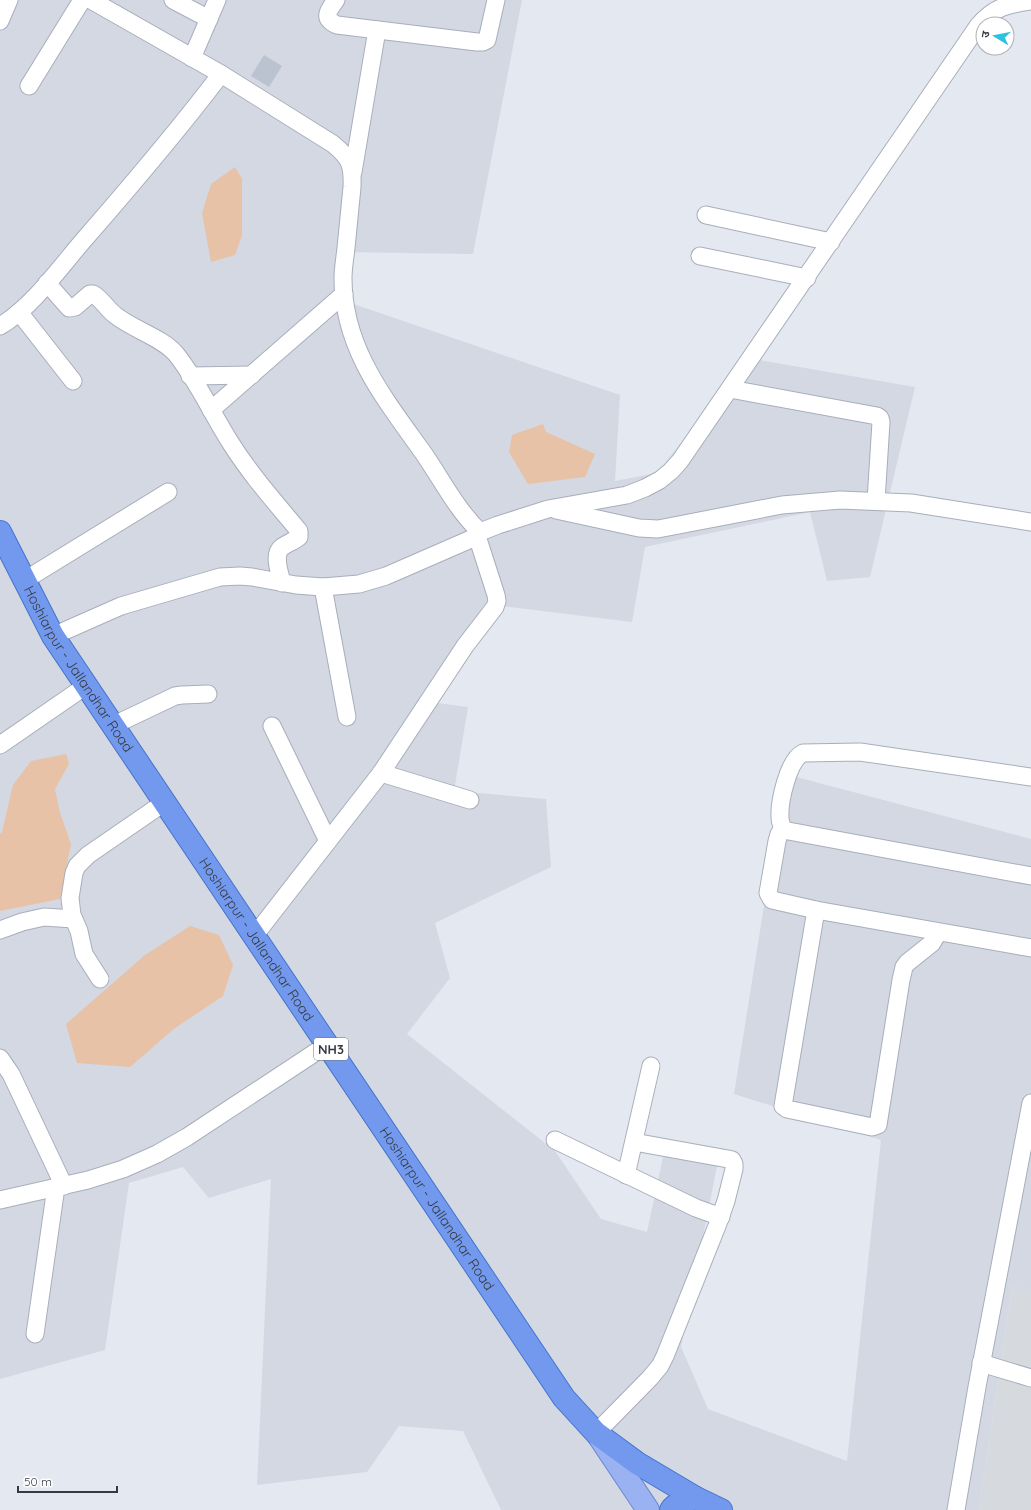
<svg xmlns="http://www.w3.org/2000/svg" width="1031" height="1510" viewBox="0 0 1031 1510" font-family="Quicksand,'Noto Sans Devanagari',sans-serif">
  <rect width="100%" height="100%" fill="#e4e8f0"/>
  <path fill="#d3d8e3" d="M0,0h522l-49,254 -135,-2 -2,46 284,97 -5,86 42,-8 91,-115 167,29 -45,190 -43,4 -17,-69 -165,35 -13,75 -147,-18 -63,97 46,6 -14,84 92,8 5,68 -116,56 15,55 -43,56 148,117 46,68 46,13 18,-84 54,8 -38,191 27,62 139,52 34,-321 -147,-46 51,-320 246,65v452l-19,-5 -33,224h-478l-38,-79 -64,-5 -32,46 -110,13 14,-306 -62,19 -26,-31 -54,16 -24,167 -105,29z"/>
  <path fill="#d6dadf" d="M1012,1286l19,5v219h-52z"/>
  <g fill="#e7c2a6">
    <path d="M235,167l7,12v56l-7,20 -24,7 -9,-49 9,-29z"/>
    <path d="M543,424l3,8 49,22 -10,23 -57,7 -19,-32 3,-17z"/>
    <path d="M66,754l3,10 -14,25 5,24 11,31 -11,55 -60,12v-77l2,-2 11,-47 18,-24z"/>
    <path d="M190,926l29,9 14,30 -10,31 -48,32 -45,39 -53,-4 -11,-39 79,-69z"/>
  </g>
  <path fill="#bbc3d0" d="M264,55l18,11 -13,21 -18,-11z"/>
  <g fill="none" stroke-linecap="round" stroke-linejoin="round">
    <g stroke="#a8aeba" stroke-width="19">
      <g id="minor">
        <path d="M91,0l130,74"/>
        <path d="M173,0l36,19"/>
        <path d="M336,0c-7,10 -15,18 1,25l140,17h6l4,-2 9,-40"/>
        <path d="M0,21l9,-21"/>
        <path d="M192,58l25,-58"/>
        <path d="M29,86l53,-86"/>
        <path d="M353,172l24,-142"/>
        <path d="M706,215l125,27"/>
        <path d="M700,256l107,22"/>
        <path d="M47,283l22,25 6,-1 15,-13h3c9,5 14,15 22,21 17,14 48,23 61,39 21,26 36,60 54,88 20,32 45,60 69,89v6c-5,4 -11,6 -17,10 -10,8 -2,25 0,36"/>
        <path d="M19,312l54,69"/>
        <path d="M0,326c31,-18 59,-57 82,-84 48,-55 95,-110 139,-168l112,70c17,14 20,21 19,43 -2,20 -4,40 -6,61 -1,10 -3,20 -3,30 0,71 42,121 81,176 18,26 33,56 56,78"/>
        <path d="M190,376l62,-1"/>
        <path d="M730,389l147,27 3,2 1,4 -5,79"/>
        <path d="M211,410l133,-116"/>
        <path d="M556,510l83,18 19,1 124,-24 58,-5 71,3 120,19"/>
        <path d="M25,580l143,-88"/>
        <path d="M323,587l24,130"/>
        <path d="M53,636l68,-30 99,-29 20,-1 12,1 44,8 27,2 36,-3 27,-8 92,-40"/>
        <path d="M114,725l61,-29 7,-1 26,-1"/>
        <path d="M272,726l56,115"/>
        <path d="M0,745l87,-60"/>
        <path d="M381,773l89,27"/>
        <path d="M783,830c-1,-4 -3,-8 -3,-12 -1,-16 8,-58 23,-65l57,-1 171,25"/>
        <path d="M1031,876l-248,-46 -4,4 -2,7 -9,52 4,7 44,10 215,38"/>
        <path d="M816,910l-33,196 4,3 85,18 6,-2 23,-145 3,-13 3,-4 25,-20 6,-10"/>
        <path d="M0,930l22,-8 22,-5 30,2"/>
        <path d="M255,935l126,-162 84,-127 30,-39 2,-6 -1,-6 -18,-56 2,-7 18,-7 50,-16 79,-14 18,-7 15,-8 11,-9 9,-10c100,-144 198,-291 298,-435 16,-19 30,-22 53,-25"/>
        <path d="M100,979l-16,-25 -5,-23 -7,-16 -2,-17 4,-25 3,-7 11,-11 77,-53"/>
        <path d="M0,1058l11,16 53,112"/>
        <path d="M555,1140l141,68 25,9"/>
        <path d="M626,1175l25,-109"/>
        <path d="M0,1200l88,-20 35,-11 34,-15 30,-17 141,-93"/>
        <path d="M35,1334l21,-147"/>
        <path d="M981,1363l50,15"/>
        <path d="M596,1433l54,-55 10,-12 5,-10 52,-130 9,-25 8,-32v-5l-2,-4 -4,-1 -94,-17"/>
        <path d="M956,1510l21,-123 54,-284"/>
      </g>
    </g>
    <g stroke="#6d8bd5" stroke-width="24">
      <path id="major" d="M598,1435l50,75"/>
    </g>
    <g stroke="#4473cb" stroke-width="24">
      <g id="highway">
        <path id="s1" d="M0,532l53,104 511,762 32,35 41,30 59,35 25,12"/>
        <path d="M671,1510c5,-8 16,-10 25,-12"/>
      </g>
    </g>
    <use href="#minor" stroke="#fff" stroke-width="17"/>
    <use href="#major" stroke="#9bb2f2" stroke-width="22"/>
    <use href="#highway" stroke="#7299ed" stroke-width="22"/>
  </g>
  <g text-anchor="middle" stroke-width="3.5" stroke-linejoin="round" paint-order="stroke">
    <rect fill="#fff" stroke="#72757a" stroke-width="1" x="314" y="1038" width="34" height="22" rx="3"/>
    <g font-size="13" font-weight="bold" fill="#353a41">
      <text x="331" y="1054">NH3</text>
    </g>
    <g font-size="14" fill="#353a41" stroke="#fff">
      <text dy="5" stroke="none"><textPath href="#s1" startOffset="158">Hoshiarpur - Jallandhar Road</textPath></text>
      <text dy="5" stroke="none"><textPath href="#s1" startOffset="482">Hoshiarpur - Jallandhar Road</textPath></text>
      <text dy="5" stroke="none"><textPath href="#s1" startOffset="806">Hoshiarpur - Jallandhar Road</textPath></text>
    </g>
  </g>
  <g transform="translate(995 36) rotate(280)"><circle r="19" fill="#ffffff" stroke="#aeb0b3"/>
  <path d="M0-3L7 15L0 10L-7 15Z" fill="#2ac3e1"/>
  <text y="-6" font-size="11" font-weight="bold" text-anchor="middle" fill="#353a41">उ</text>
  </g>
  <path d="M18 1486v6h99v-6" fill="none" stroke="#353a41" stroke-width="2"/>
  <text x="24" y="1486" font-size="12" fill="#353a41" stroke="#ffffff" stroke-width="3" paint-order="stroke">50 m</text>
</svg>
